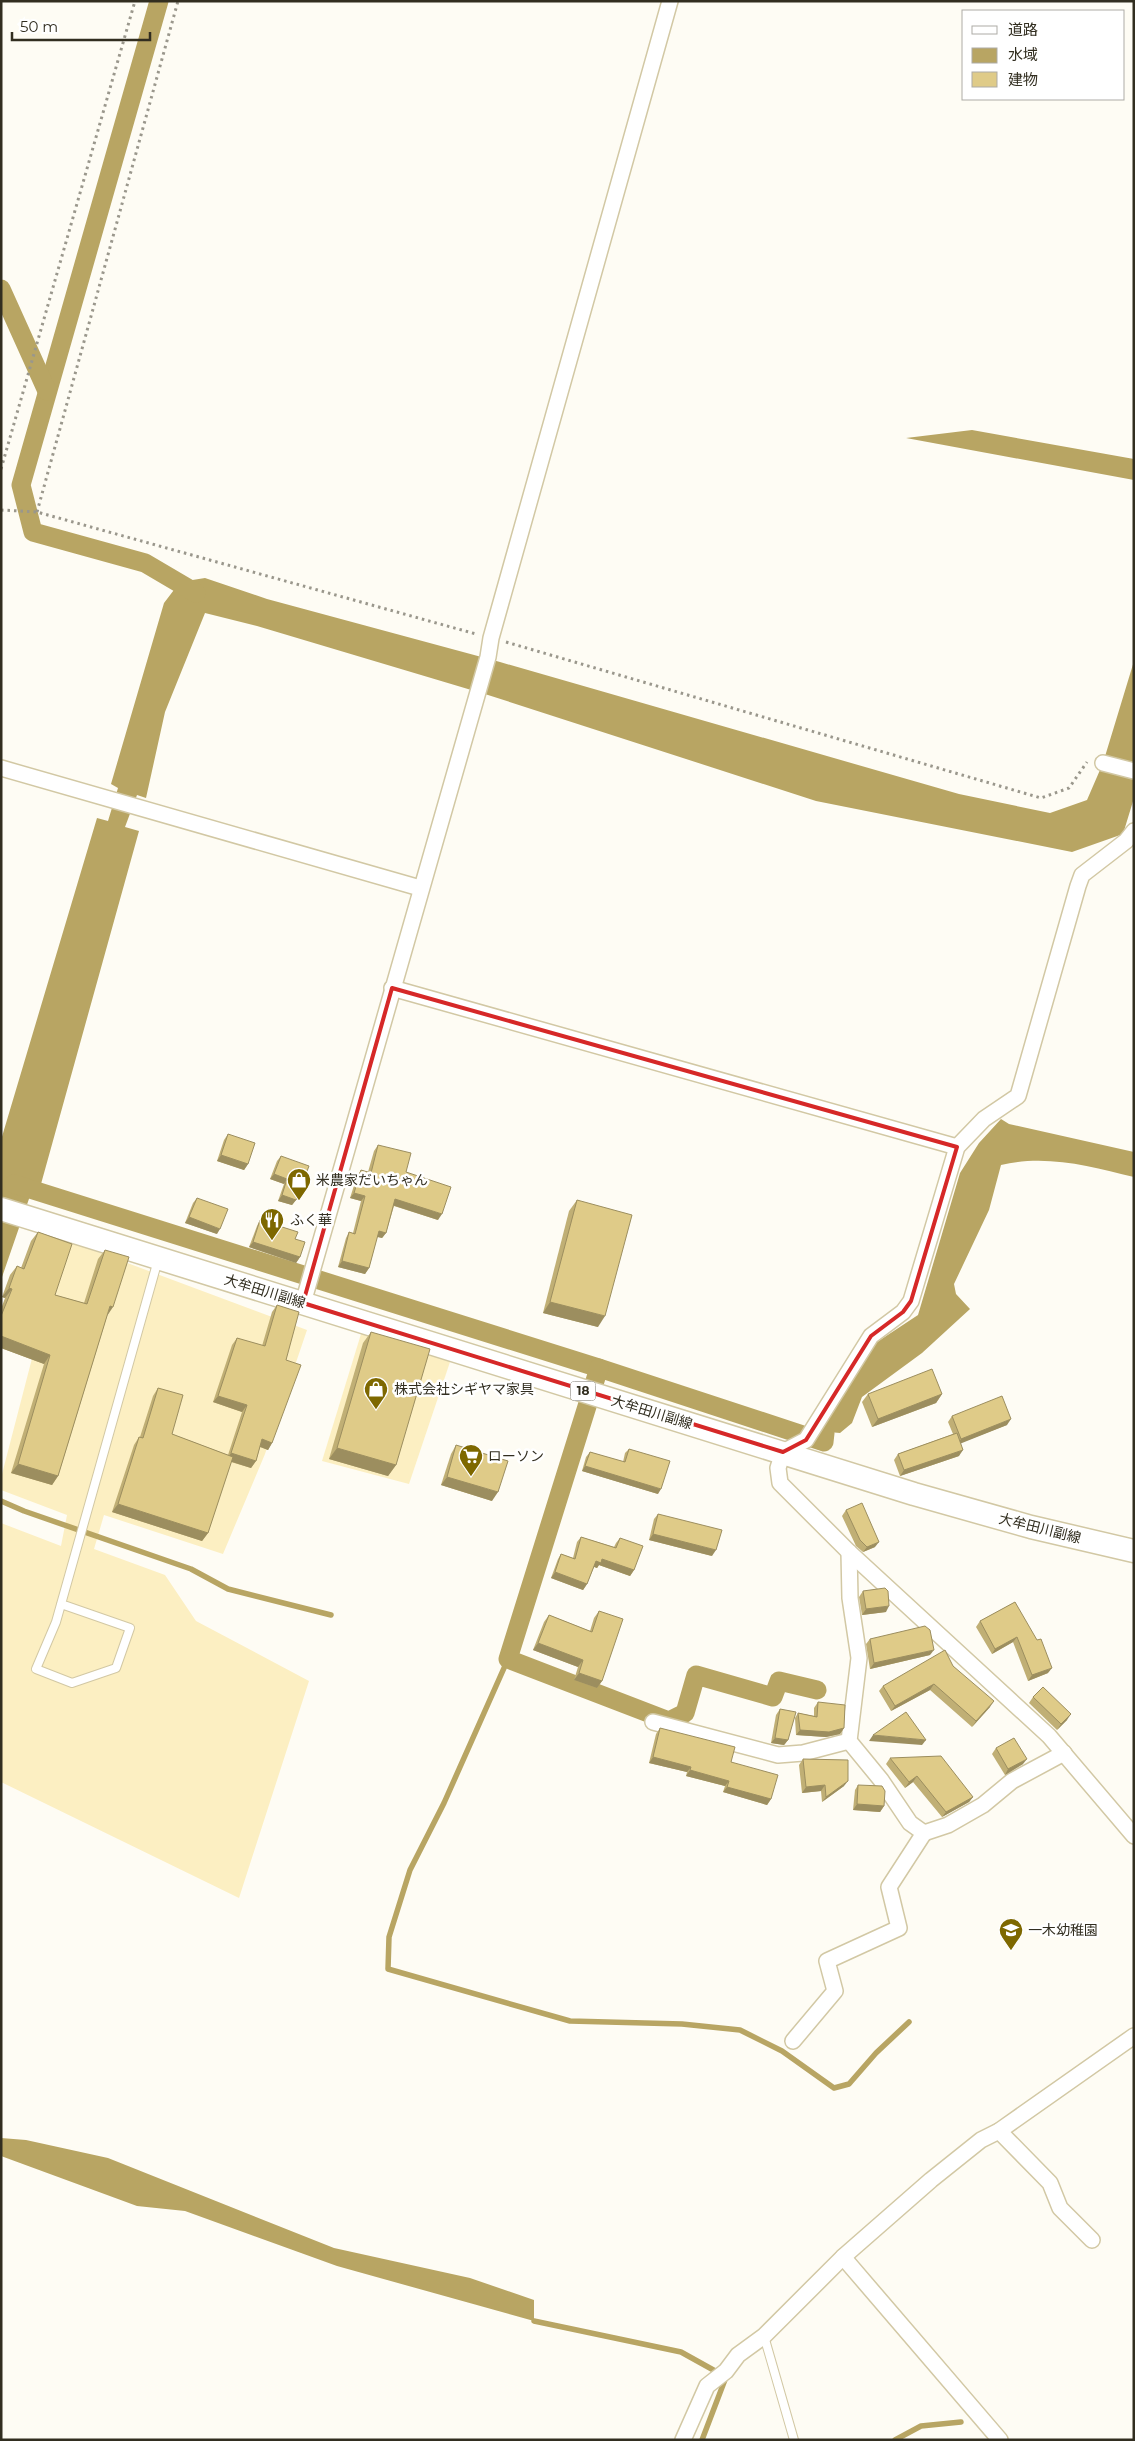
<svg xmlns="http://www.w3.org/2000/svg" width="1135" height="2441" viewBox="0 0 1135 2441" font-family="Montserrat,'Noto Sans JP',sans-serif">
  <rect width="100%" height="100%" fill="#fefcf4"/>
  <g fill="#fcefc2">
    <path d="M63,1239l244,91 -42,124 -42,100 -119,-39 -10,34 71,26 31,46 113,60 -70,217 -238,-116v-259l60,23 6,-31 -66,-25v-12z"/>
    <path d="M361,1334l90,25 -42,125 -87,-23z"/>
  </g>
  <g fill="#b8a563">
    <path d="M972,430l162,29v21l-228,-42z"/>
    <path d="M205,578l62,21 233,63 459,132 91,19 37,-13 16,-37 31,-102v137l-11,36 -51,18 -256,-51 -328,-106 -231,-69 -52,-13 -40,99 -19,86 -9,-3 -12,32 14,4 -98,353 -4,9h-6l-30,87v-140l96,-322 11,3 10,-33 -7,-4 53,-181 16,-21z"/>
    <path d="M1001,1119l8,5 125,28v25c-44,-11 -88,-23 -133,-12l-12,45 -35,74 2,10 14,15 -48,44 -60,44 -10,26 -12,10 -23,-2 54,-85 47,-31 42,-142 19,-30z"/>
    <path d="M1,2138l25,2 82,18 226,90 136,30 64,22v21l-197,-55 -152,-55 -48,-5 -136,-50z"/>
  </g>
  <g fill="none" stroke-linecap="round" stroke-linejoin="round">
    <g stroke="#b8a563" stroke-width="5.5">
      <path d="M1,1501l23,10 167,58 37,20 103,26"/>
      <path d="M508,1659l-64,144 -34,67 -21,67 -1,32 182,52 112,3 58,6 42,21 52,37 15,-4 27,-31 33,-31"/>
      <path d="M534,2321l147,31 45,25 -24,63"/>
      <path d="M895,2440l26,-14 40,-4"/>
    </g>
    <g stroke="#b8a563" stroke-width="19">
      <path d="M159,1l-138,484 12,47 112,31 51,30"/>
      <path d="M1,289l46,102"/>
      <path d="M14,1184l585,184 225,74 1,-9"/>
      <path d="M599,1368l-91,291 161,62 16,-8 11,-38 77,22 6,-16 38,9"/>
    </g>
    <g stroke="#d2c8a4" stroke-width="10">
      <g id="lane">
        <path d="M61,1604l69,24 -14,40 -44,15 -36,-14 20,-47 102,-362"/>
        <path d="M764,2336l30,104"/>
      </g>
    </g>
    <g stroke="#d2c8a4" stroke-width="18">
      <g id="street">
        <path d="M1103,763l31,8"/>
        <path d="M1,768l419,120"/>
        <path d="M1134,831l-8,10 -44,34 -4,11 -60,210 -34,23 -27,28 -46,154 -8,11 -32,24 -65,104 -23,12 -5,16 2,15 69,69 200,184 85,100"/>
        <path d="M392,988l565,159"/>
        <path d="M303,1303l185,-646 3,-19 179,-637"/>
        <path d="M849,1552l1,46 9,60 -10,83 32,39 29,43 14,10 24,-8 35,-20 29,-24 52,-28"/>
        <path d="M653,1722l125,33 25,-2 46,-12"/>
        <path d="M793,2041l42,-50 -8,-30 72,-33 -10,-41 35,-54"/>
        <path d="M999,2131l51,52 10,25 32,32"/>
        <path d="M843,2257l157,183"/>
        <path d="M683,2440l24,-54 19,-15 12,-16 26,-19 79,-79 88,-77 50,-40 18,-9 135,-95"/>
      </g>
    </g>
    <g stroke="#d2c8a4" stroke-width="25">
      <path id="primary" d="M1,1209l913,285 117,33 103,24"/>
    </g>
    <g stroke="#9a978c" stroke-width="3" stroke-dasharray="2.5 4" stroke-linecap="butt">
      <path d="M1,469l134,-468"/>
      <path d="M1,510l36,2 439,122"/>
      <path d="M37,512l141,-511"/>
      <path d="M506,642l535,156 28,-10 18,-26"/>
    </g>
    <use href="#lane" stroke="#fff" stroke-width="8"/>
    <use href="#street" stroke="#fff" stroke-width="15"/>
    <use href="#primary" stroke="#fff" stroke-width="22"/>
  </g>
  <g fill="#c0af75">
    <path d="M228,1134l20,30 -4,6 -27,-9 7,-21z"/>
    <path d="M378,1145l28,27 32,48 -44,-14 -8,27 -4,5 -5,-1 -8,31 -4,6 -27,-7 8,-29 3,-6 4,1 8,-32 -11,-3 7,-22 4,-6 7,2 6,-21z"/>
    <path d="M281,1156l15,44 -4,5 -14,-4 6,-17 -14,-5 7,-18z"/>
    <path d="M197,1198l20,36 -32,-11 8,-20z"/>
    <path d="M577,1200l21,127 -55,-14 26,-102z"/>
    <path d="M260,1220l35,19 5,18 -4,6 -47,-16 8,-21z"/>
    <path d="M38,1232l17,63 29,8 14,-44 7,-9 2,66 -49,160 -6,9 -41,-12 33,-109 -43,-16v-39l4,-11 -3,-1 8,-22 7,-9 4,2 10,-27z"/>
    <path d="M277,1305l9,55 -14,83 -4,7 -8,-3 -4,14 -5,7 -20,-6 -23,71 -6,8 -90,-29 22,-67 5,-8h1l13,-41 5,-8 14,46 56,21 14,-43 -29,-10 19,-57 5,-7 25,8 10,-34z"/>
    <path d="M371,1332l25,133 -8,11 -59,-17 34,-116z"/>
    <path d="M868,1394h74l-6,9 -64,24 -10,-25z"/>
    <path d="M952,1416l55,9 -47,18 -1,13 -59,20 -6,-16 4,-6 55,-20 -5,-12z"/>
    <path d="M456,1445l36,56 -51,-16 10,-31z"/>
    <path d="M629,1449l29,45 -76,-23 4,-14 4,-5 33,10 2,-9z"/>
    <path d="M846,1510l29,37 -12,5 -7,-6 -14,-30z"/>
    <path d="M658,1514l54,42 -63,-16 5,-21z"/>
    <path d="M581,1537l33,10 2,-4 4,-5 14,32 -4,6 -31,-11 -2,3 -3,-1 -7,17 -4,6 -32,-12 7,-19 3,-5 12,4 4,-16z"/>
    <path d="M863,1591l23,21 -24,3 -3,-18z"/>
    <path d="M1015,1602l33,71 -20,8 -15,-39 -21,12 -16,-27 4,-6z"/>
    <path d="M599,1611l3,70 -5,7 -23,-8 4,-13 -45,-17 11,-28 5,-7 41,16 4,-13z"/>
    <path d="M870,1639l60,16 -60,14 -4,-25z"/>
    <path d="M953,1666l37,41 -18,20 -42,-37 -39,21 -12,-20 4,-5z"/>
    <path d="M1033,1697l34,23 -10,10 -28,-27z"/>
    <path d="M818,1702l26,26 -4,6 -14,3 -30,-2 -1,-17 3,-5 16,3v-8z"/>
    <path d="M780,1709l8,31 -4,5 -13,-2 5,-28z"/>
    <path d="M660,1728l71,34 40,37 -4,6 -44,-13 2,-6 -39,-10 1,-4 -38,-9 7,-29z"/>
    <path d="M996,1748l27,16 -18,11 -13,-21z"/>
    <path d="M890,1758l83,39 -4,5 -27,15 -29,-35 -8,6 -19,-24z"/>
    <path d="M803,1759l41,27 -22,16 -1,-11 -19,2 -3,-28z"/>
    <path d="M858,1785l26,21 -4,6 -27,-2 2,-20z"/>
  </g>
  <g fill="#9c8e5f">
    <path d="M221,1155l27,9 -4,6 -27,-9z"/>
    <path d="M274,1174l13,5 -3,5 -14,-5z"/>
    <path d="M354,1193l11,3 -4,5 -11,-3z"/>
    <path d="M282,1195l14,5 -4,5 -14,-4z"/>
    <path d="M395,1199l47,15 -4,6 -46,-15z"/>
    <path d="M189,1217l31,12 -3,5 -32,-11z"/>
    <path d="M379,1231l7,2 -4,5 -7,-2z"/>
    <path d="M253,1242l47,15 -4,6 -47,-16z"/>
    <path d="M342,1261l27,7 -4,6 -27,-7z"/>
    <path d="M9,1288l3,1 -7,9 -3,-1z"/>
    <path d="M550,1302l55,14 -7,11 -55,-14z"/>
    <path d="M110,1306l3,1 -6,9z"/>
    <path d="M1,1336l49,19 -6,9 -43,-16z"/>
    <path d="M942,1394l-6,9 -64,24 6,-8z"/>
    <path d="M218,1396l29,9 -5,7 -29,-10z"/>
    <path d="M1011,1419l-4,6 -50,20 4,-6z"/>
    <path d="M262,1439l10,4 -4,7 -10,-4z"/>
    <path d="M337,1448l59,17 -8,11 -59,-17z"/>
    <path d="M963,1450l-4,6 -59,20 4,-6z"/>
    <path d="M231,1453l25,8 -5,7 -25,-8z"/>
    <path d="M18,1464l40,12 -6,9 -41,-12z"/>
    <path d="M585,1466l76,23 -3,5 -76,-23z"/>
    <path d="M447,1477l51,15 -6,9 -51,-16z"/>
    <path d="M118,1504l90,29 -6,8 -90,-29z"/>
    <path d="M653,1534l63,16 -4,6 -63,-16z"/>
    <path d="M879,1542l-4,5 -12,5 4,-5z"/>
    <path d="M602,1559l32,11 -4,6 -31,-11 -2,3 -5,-2 4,-5z"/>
    <path d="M555,1572l32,12 -4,6 -32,-12z"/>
    <path d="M889,1606l-3,6 -24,3 4,-6z"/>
    <path d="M1017,1637l-4,5 -21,12 3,-5z"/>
    <path d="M538,1643l45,17 -5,7 -45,-17z"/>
    <path d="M934,1650l-4,5 -60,14 4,-6z"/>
    <path d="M1052,1668l-4,5 -20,8 4,-6z"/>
    <path d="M579,1673l23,8 -5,7 -23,-8z"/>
    <path d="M934,1684l-4,6 -39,21 4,-5z"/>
    <path d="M994,1701l-4,6 -18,20 4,-6z"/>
    <path d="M1071,1714l-4,6 -10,10 4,-6z"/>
    <path d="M844,1728l-4,6 -14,3 -30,-2 4,-5z"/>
    <path d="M873,1735l53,5 -4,5 -53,-4z"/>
    <path d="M775,1738l13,2 -4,5 -13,-2z"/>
    <path d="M653,1757l38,10 -4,5 -38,-9z"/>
    <path d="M1027,1759l-4,5 -18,11 3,-6z"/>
    <path d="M690,1770l39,11 -4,5 -39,-10z"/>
    <path d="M917,1776l-4,6 -8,6 4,-6z"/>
    <path d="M848,1781l-4,5 -22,16 4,-5z"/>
    <path d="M825,1785l-4,6 -19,2 4,-6z"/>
    <path d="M727,1787l44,12 -4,6 -44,-13z"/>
    <path d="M973,1797l-4,5 -27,15 4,-5z"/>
    <path d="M857,1804l27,2 -4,6 -27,-2z"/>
  </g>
  <g fill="#dfcb88" stroke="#9c8e5f">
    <path d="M228,1134l27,9 -7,21 -27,-9z"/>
    <path d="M378,1145l33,8 -5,19 45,15 -9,27 -47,-15 -9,34 -7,-2 -10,37 -27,-7 7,-29 6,2 10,-38 -11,-3 7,-23 10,3z"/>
    <path d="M281,1156l28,10 -13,34 -14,-5 5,-16 -13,-5z"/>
    <path d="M197,1198l31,11 -8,20 -31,-12z"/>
    <path d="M577,1200l55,15 -27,101 -55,-14z"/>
    <path d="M260,1220l38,12 -3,7 10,3 -5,15 -47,-15z"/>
    <path d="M38,1232l34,12 -17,51 32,9 18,-54 24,7 -16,50 -3,-1 -52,170 -40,-12 32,-109 -49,-19v-20l11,-27 -3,-1 8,-22 7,3z"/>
    <path d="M277,1305l22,7 -13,48 15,5 -29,78 -10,-4 -6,22 -25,-8 16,-48 -29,-9 19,-58 28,8z"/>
    <path d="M371,1332l59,17 -34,116 -59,-17z"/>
    <path d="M932,1369l10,25 -64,25 -10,-25z"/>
    <path d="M158,1388l25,7 -11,39 61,23 -25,76 -90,-29 21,-67 4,1z"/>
    <path d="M1002,1396l9,23 -50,20 -9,-23z"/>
    <path d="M957,1433l6,17 -59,20 -6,-16z"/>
    <path d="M456,1445l52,16 -10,31 -51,-15z"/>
    <path d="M629,1449l41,12 -9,28 -76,-23 5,-14 35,10z"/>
    <path d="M862,1503l17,39 -12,5 -7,-7 -14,-30z"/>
    <path d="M658,1514l64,16 -6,20 -63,-16z"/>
    <path d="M581,1537l35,11 4,-10 23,8 -9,24 -32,-11 -1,4 -5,-2 -9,23 -32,-12 6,-18 14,5z"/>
    <path d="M885,1588l3,3 1,15 -23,3 -3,-18z"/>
    <path d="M1015,1602l22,38 4,-1 11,29 -20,7 -15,-38 -22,12 -15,-28z"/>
    <path d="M599,1611l24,8 -21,62 -23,-8 4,-13 -45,-17 11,-28 43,17z"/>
    <path d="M925,1626l5,4 4,20 -60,13 -4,-24z"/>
    <path d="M945,1650l8,16 41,35 -18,20 -42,-37 -39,22 -12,-20z"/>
    <path d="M1043,1687l28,27 -10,10 -28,-27z"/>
    <path d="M818,1702l27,3 -1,23 -15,4 -29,-2 -2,-17 19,4z"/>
    <path d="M780,1709l16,3 -8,28 -13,-2z"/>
    <path d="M906,1712l20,28 -53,-5z"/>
    <path d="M660,1728l75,19 -4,15 47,13 -7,24 -44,-12 2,-6 -39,-11 1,-3 -38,-10z"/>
    <path d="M1014,1738l13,21 -19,10 -12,-21z"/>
    <path d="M941,1756l32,41 -27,15 -29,-36 -8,6 -19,-24z"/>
    <path d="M803,1759l45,1v21l-22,16 -1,-12 -19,2z"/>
    <path d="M858,1785l24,1 3,5 -1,15 -27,-2z"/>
  </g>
  <path fill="none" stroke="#d62828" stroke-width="4" stroke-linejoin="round" d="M392,988l565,159 -46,154 -8,11 -32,24 -65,104 -23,12 -480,-149z"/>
  <defs>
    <g id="shop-pin" transform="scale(1.25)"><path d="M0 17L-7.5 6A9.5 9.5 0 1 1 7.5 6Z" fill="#7e6800" stroke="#fff"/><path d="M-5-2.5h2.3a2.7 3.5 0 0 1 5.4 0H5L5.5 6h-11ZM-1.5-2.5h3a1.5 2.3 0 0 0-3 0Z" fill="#fff"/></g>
    <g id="restaurant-pin" transform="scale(1.25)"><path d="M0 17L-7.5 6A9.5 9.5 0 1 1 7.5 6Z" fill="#7e6800" stroke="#fff"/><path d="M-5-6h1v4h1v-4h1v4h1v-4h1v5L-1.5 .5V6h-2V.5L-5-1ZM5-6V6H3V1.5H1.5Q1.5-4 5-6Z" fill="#fff"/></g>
    <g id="supermarket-pin" transform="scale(1.25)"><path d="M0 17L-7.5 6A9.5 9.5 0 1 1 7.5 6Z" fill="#7e6800" stroke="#fff"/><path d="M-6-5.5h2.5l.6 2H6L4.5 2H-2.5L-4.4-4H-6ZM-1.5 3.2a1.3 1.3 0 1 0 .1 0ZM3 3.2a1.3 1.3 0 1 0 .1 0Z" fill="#fff"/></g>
    <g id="school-pin" transform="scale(1.25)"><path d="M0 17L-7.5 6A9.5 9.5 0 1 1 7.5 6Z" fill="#7e6800" stroke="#fff"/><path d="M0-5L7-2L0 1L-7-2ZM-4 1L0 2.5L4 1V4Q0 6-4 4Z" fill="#fff"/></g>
  </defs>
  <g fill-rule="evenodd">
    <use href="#shop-pin" x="299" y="1180"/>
    <use href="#restaurant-pin" x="272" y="1220"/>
    <use href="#shop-pin" x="376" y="1389"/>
    <use href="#supermarket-pin" x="471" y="1456"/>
    <use href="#school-pin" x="1011" y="1930"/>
  </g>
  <g text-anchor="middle" stroke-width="5" stroke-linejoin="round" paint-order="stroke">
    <rect fill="#fff" stroke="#706d63" stroke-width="1" x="570.5" y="1381.5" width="25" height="19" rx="4"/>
    <g font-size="12" font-weight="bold" fill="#322e20">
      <text x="583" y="1395">18</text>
    </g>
    <g font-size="14" fill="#322e20" stroke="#fff" text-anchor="start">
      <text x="316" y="1185">米農家だいちゃん</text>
      <text x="290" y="1225">ふく華</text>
      <text x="394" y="1394">株式会社シギヤマ家具</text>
      <text x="488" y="1461">ローソン</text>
      <text x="1028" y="1935">一木幼稚園</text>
    </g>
    <g font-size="14" fill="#322e20" stroke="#fff">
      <text transform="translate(265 1291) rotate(17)" y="5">大牟田川副線</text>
      <text transform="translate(652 1412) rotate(17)" y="5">大牟田川副線</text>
      <text transform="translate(1040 1528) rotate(14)" y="5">大牟田川副線</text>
    </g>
  </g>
  <rect width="1135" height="2441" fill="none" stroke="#322e20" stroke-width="5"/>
  <rect x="962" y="10" width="162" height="90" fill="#ffffff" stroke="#adaba6"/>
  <rect x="972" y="26" width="25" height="8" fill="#ffffff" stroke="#adaba6"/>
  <text x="1008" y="35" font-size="15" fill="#322e20">道路</text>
  <rect x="972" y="48" width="25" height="15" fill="#b8a563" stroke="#adaba6"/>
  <text x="1008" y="60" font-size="15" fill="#322e20">水域</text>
  <rect x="972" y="72" width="25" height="15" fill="#dfcb88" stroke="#adaba6"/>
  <text x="1008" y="85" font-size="15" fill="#322e20">建物</text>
  <path d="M12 32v8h138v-8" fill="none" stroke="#322e20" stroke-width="2.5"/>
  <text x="20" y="32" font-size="15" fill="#322e20" stroke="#ffffff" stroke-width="4" paint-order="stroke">50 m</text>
</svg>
